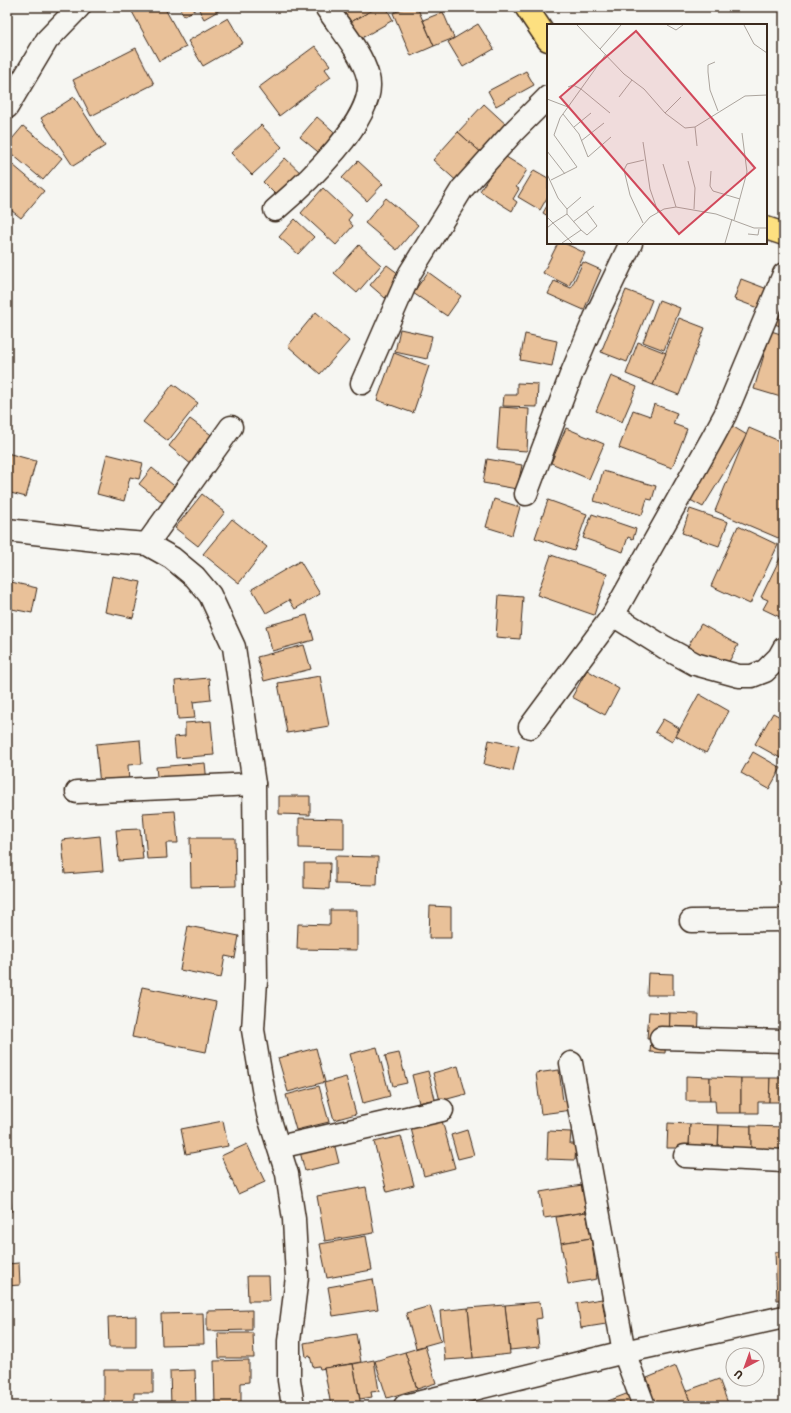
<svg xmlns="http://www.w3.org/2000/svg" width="791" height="1413" viewBox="0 0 791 1413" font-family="'Shantell Sans',sans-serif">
  <rect width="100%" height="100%" fill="#f6f6f2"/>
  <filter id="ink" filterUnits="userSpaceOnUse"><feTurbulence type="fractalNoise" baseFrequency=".025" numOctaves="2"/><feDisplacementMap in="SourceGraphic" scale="8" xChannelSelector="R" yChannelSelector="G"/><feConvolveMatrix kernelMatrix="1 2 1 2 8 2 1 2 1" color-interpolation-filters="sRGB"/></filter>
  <g filter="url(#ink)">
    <g fill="#e9c199" stroke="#3b2a1e">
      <path d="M132,7h32l22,40 -27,14 -29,-53z"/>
      <path d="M179,7h46l-21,12 -6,-11 -14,8z"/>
      <path d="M341,7h37l-27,15 -3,-5 -9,6 -7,-11z"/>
      <path d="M378,7h8l7,13 -33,19 -9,-17z"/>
      <path d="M407,7h10l17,39 -23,10 -18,-43z"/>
      <path d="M443,12l11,26 -20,8 -11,-26z"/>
      <path d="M228,18l15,25 -40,23 -15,-25z"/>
      <path d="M478,24l16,25 -31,18 -15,-25z"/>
      <path d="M315,46l15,19 -5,4 6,8 -52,39 -21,-28z"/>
      <path d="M136,48l18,36 -63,32 -18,-36z"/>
      <path d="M526,71l8,14 -38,21 -8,-15z"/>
      <path d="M74,97l31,49 -32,20 -32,-48z"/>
      <path d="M484,104l26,24 -25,28 -27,-24z"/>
      <path d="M317,117l22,19 -16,20 -23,-19z"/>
      <path d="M261,125l21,22 -30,28 -21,-22z"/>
      <path d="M23,126l39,32 -19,22 -36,-30v-5z"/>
      <path d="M458,132l27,24 -25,28 -27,-24z"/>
      <path d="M503,155l24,15 -11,17 3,2 -6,10 4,3 -5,9 -32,-20z"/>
      <path d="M285,158l18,17 -23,24 -17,-17z"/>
      <path d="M7,160l37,31 -23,27 -14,-11z"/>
      <path d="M358,161l25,23 -16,17 -25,-23z"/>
      <path d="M534,170l14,8v18l-8,14 -22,-13z"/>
      <path d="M323,188l29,27 -4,5 5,6 -17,19 -35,-32z"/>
      <path d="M386,198l32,27 -21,25 -32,-27z"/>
      <path d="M548,204v12l-5,-3z"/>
      <path d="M295,219l19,18 -16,17 -19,-17z"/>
      <path d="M558,243h6l21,10 -16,33 -26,-13z"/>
      <path d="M359,245l22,20 -24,28 -23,-20z"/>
      <path d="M583,262l18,8 -17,40 -36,-16 6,-13 17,7z"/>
      <path d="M387,265l16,12 -18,21 -15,-13z"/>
      <path d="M428,272l33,24 -14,20 -34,-23z"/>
      <path d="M741,279l29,11 -7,20 -29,-11z"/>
      <path d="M626,290l26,10 -25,62 -26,-10z"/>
      <path d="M784,291v36l-10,-3z"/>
      <path d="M659,300l21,8 -16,42 -21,-8z"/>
      <path d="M316,312l33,29 -29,33 -32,-28z"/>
      <path d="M679,318l26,10 -26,67 -26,-10z"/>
      <path d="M400,329l32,7 -5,23 -32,-7z"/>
      <path d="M771,331l13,4v63l-30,-9z"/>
      <path d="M525,334l32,7 -5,25 -32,-6z"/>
      <path d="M638,342l28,11 -13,32 -27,-11z"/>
      <path d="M394,353l35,13 -16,47 -36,-13z"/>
      <path d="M611,376l26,11 -15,35 -26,-11z"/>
      <path d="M517,383l21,1 -1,23 -34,-1 1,-11h13z"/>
      <path d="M173,384l25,19 -30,38 -25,-19z"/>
      <path d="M654,404l23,9 -4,11 14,5 -15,39 -53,-20 14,-38 17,6z"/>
      <path d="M500,407l29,2 -2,42 -30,-2z"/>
      <path d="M190,419l24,18 -22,28 -23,-19z"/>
      <path d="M727,423l20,12 -44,72 -20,-11z"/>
      <path d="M566,428l38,16 -15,35 -38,-16z"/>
      <path d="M749,428l35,15 -1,97 -68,-29z"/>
      <path d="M7,453l29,8 -10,36 -19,-5z"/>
      <path d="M107,454l36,9 -4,16 -9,-2 -6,24 -27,-7z"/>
      <path d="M487,459l35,6 -5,24 -34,-6z"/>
      <path d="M152,468l26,21 -12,16 -27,-21z"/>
      <path d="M603,471l53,15 -4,14 -5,-1 -5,16 -48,-14z"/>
      <path d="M202,494l23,18 -27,34 -23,-18z"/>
      <path d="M494,499l26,8 -8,28 -26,-8z"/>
      <path d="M548,500l39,14 -13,37 -39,-13z"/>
      <path d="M690,509l38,13 -9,24 -37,-13z"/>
      <path d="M592,514l44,15 -3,10 -5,-2 -5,15 -40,-14z"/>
      <path d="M232,519l35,28 -28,36 -36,-29z"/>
      <path d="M738,526l40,19 -28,59 -39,-18z"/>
      <path d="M784,550v69l-21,-10 5,-9 -7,-3z"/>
      <path d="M551,555l56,19 -13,41 -57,-20z"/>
      <path d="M300,561l20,33 -25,15 -6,-9 -23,13 -14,-24z"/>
      <path d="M112,576l29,6 -8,36 -28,-6z"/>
      <path d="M7,581l30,7 -5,25 -25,-5z"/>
      <path d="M499,595l24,2 -3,42 -24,-2z"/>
      <path d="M307,615l7,25 -42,11 -6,-25z"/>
      <path d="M701,624l37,21 -13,24 -38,-21z"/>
      <path d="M304,645l7,24 -47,12 -7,-24z"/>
      <path d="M587,670l32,19 -14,26 -33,-18z"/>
      <path d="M320,676l9,50 -42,7 -9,-50z"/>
      <path d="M209,678l2,22 -18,2 2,16 -17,1 -3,-38z"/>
      <path d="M699,694l30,17 -23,42 -30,-17z"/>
      <path d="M773,713l11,6v41l-29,-16z"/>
      <path d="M663,719l16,9 -7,14 -17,-10z"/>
      <path d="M211,721l3,34 -38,3 -2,-21 11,-1v-13z"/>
      <path d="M140,740l2,24 -14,1 1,18 -29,2 -4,-41z"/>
      <path d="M489,740l30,6 -6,25 -29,-7z"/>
      <path d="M753,752l28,16 -12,21 -28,-16z"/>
      <path d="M205,763l2,19 -49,4 -2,-19z"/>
      <path d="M279,796h31v19l-31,-1z"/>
      <path d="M175,811l3,32h-12l1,15 -20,1 -4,-46z"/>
      <path d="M299,818l45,1v30l-45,-1z"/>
      <path d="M140,829l3,30 -24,2 -3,-31z"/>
      <path d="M100,836l3,35 -38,3 -3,-34z"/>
      <path d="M190,838h45l1,48 -45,1z"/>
      <path d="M335,856l43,1 -1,28 -42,-1z"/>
      <path d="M304,863h26l-1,26 -25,-1z"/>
      <path d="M430,906l21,1v31h-22z"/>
      <path d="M330,910h27v40l-60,-1 1,-25 32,1z"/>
      <path d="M188,926l51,10 -4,22 -10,-2 -4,22 -41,-8z"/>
      <path d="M648,973l25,1v21h-26z"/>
      <path d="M142,987l74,15 -10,50 -74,-15z"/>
      <path d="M649,1012l21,1 -1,27h-3l-1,13 -15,-1 1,-13h-4z"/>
      <path d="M670,1013l29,1 -1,27 -29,-1z"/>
      <path d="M377,1047l13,49 -27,7 -13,-49z"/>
      <path d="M316,1048l9,34 -37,10 -10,-34z"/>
      <path d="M399,1053l8,30 -14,3 -8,-30z"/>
      <path d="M458,1066l8,28 -26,7 -7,-28z"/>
      <path d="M559,1070l4,31 7,-1 2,10 -31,4 -5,-41z"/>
      <path d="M428,1071l7,28 -16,4 -7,-28z"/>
      <path d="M686,1076l24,1v24h-24z"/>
      <path d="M346,1077l10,37 -22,6 -10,-37z"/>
      <path d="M710,1077l31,1v35h-25l-1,-12h-5z"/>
      <path d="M741,1078h29l-1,24h-11v11h-17z"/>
      <path d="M770,1078h14v24h-15z"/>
      <path d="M319,1086l10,36 -33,8 -10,-35z"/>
      <path d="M441,1117l14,51 -31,8 -14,-51z"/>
      <path d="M223,1121l5,25 -42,8 -5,-25z"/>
      <path d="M668,1123l22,1 -1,24h-22z"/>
      <path d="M690,1124l29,1 -1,25 -29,-2z"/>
      <path d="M719,1125l32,1v25l-33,-1z"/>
      <path d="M751,1126l33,1 -1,25 -32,-1z"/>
      <path d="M467,1130l7,25 -16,4 -7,-24z"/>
      <path d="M548,1131l23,1 -1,12h6l-1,16 -28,-1z"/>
      <path d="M401,1136l13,49 -27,7 -13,-50z"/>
      <path d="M333,1139l6,24 -34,8 -6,-23z"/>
      <path d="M247,1144l18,38 -27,12 -17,-38z"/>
      <path d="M8,1184l4,27 -5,1v-27z"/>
      <path d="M582,1185l4,27 -42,6 -4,-26z"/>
      <path d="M366,1187l8,46 -49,8 -8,-45z"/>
      <path d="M586,1212l5,26 -30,5 -5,-26z"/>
      <path d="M366,1236l6,34 -45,8 -7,-34z"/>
      <path d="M591,1238l6,41 -29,5 -7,-41z"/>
      <path d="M784,1251v49h-7l-2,-48z"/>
      <path d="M19,1263l1,22 -13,1v-22z"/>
      <path d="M247,1276h22l1,25h-22z"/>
      <path d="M373,1279l5,30 -45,7 -5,-29z"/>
      <path d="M602,1299l4,25 -25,4 -4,-25z"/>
      <path d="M540,1302l2,16 -6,1 3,28 -29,3 -5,-45z"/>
      <path d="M505,1305l5,49 -37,4 -5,-50z"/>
      <path d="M430,1306l11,35 -25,7 -10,-35z"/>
      <path d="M468,1308l5,50 -28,2 -5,-49z"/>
      <path d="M252,1310v20l-45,1v-20z"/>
      <path d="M203,1313l1,31 -42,1 -1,-31z"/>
      <path d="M136,1316v31h-27l-1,-30z"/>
      <path d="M218,1333h35l1,25h-35z"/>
      <path d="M356,1334l5,28 -41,7 -1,-3 -6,1 -3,-11 -4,1 -2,-14z"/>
      <path d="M425,1346l11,37 -19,6 -12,-37z"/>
      <path d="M405,1352l12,37 -30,9 -12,-37z"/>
      <path d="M249,1360v22l-8,1v23h-26l-1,-45z"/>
      <path d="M374,1360l5,31 -8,1 1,5 -12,2 -7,-35z"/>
      <path d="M353,1364l8,42h-30l-7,-38z"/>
      <path d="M676,1366l16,40h-40l-5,-13 5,-2 -5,-13z"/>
      <path d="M104,1370h49v23h-19v13h-30z"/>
      <path d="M195,1370l1,36h-25l-1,-35z"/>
      <path d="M719,1379l10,27h-37l-6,-15z"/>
      <path d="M634,1391l6,15h-30l-2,-5z"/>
      <path d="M522,1402l1,4h-15z"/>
    </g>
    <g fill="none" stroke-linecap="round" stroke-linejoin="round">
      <g stroke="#3b2a1e" stroke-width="25">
        <g id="minor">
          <path d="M7,107l40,-67 32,-33"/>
          <path d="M275,210c28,-24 104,-93 93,-133 -6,-24 -28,-49 -42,-70"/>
          <path d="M362,383l48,-110 52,-84 52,-58 34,-34"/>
          <path d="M526,494l45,-119 24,-57 36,-75"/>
          <path d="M7,530l89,10 51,4 25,14 23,19 15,18 24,52 20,137 2,197 -3,49 10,59 5,25 19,60 7,45 3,58 -8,64v39l4,26"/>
          <path d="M147,544l84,-117"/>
          <path d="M613,615l51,32 31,17 44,12h13l13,-5 14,-14 5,-9"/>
          <path d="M530,727l83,-112 99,-176 13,-24 59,-141"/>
          <path d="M77,792l177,-8"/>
          <path d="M691,921l93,-1"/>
          <path d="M661,1038l123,3"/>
          <path d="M571,1063l53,289 20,54"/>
          <path d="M279,1147l163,-37"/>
          <path d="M685,1156l99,5"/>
          <path d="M405,1406l219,-54 160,-35"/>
        </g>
      </g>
      <g stroke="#3b2a1e" stroke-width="25">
        <g id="trunk">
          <path d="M526,7l22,33"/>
          <path d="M766,228l18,6"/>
        </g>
      </g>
      <use href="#minor" stroke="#f6f6f2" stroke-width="22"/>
      <use href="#trunk" stroke="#fde080" stroke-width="22"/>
    </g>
  </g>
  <g transform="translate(547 24)">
    <rect width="220" height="220" fill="#f6f6f2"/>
    <path fill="none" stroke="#aba49d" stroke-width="1" d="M30,1l47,49 20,15 21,24 20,15 10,-1 50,-31 22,-1M120,1l9,5 7,-5M197,1l10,19 13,9M53,25l21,-24M168,38l-7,3v7l2,18 8,21M21,63l5,-2 8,4 29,24M72,73l13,-17M0,75l21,8 38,-53M118,89l16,-16M16,90l16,20 9,23 23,-20M27,103l17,-14M148,103l2,19M34,117l23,-18M96,118l7,47 8,23M0,127l18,23M141,137l7,27 -1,21M116,140l13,43M164,147l-1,15 3,5 27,8M0,150l11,24 9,11v5l14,16 -19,13M4,156l26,-13 -23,-32 6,-17 8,-11M20,185l14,-12M0,193l6,6 14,-9M187,196l13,-48 -5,-39M26,198l21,-16M96,199l-13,-28 -6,-25 3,-6 17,-4M0,204l6,-5 19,20M34,206l6,5 10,-9 -11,-15M201,210l10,1 1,-6M80,219l23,-26 14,-8 12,-2 40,7 38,14h13M178,219l7,-24"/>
    <path fill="#d1495b" fill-opacity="0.15" stroke="#d1495b" stroke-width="2" d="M89,7l119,137 -76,66 -119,-137z"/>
    <rect width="220" height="220" fill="none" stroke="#3b2a1e" stroke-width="2"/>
  </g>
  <rect width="791" height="1413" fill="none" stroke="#f6f6f2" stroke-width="24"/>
  <rect x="12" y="12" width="767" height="1389" fill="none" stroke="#3b2a1e" stroke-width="1.5" filter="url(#ink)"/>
  <g transform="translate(745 1367) rotate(221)"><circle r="19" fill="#f6f6f2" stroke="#aba49d"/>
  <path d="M0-3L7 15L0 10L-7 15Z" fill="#d1495b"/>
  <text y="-6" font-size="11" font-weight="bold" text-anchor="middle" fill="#3b2a1e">U</text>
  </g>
</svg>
